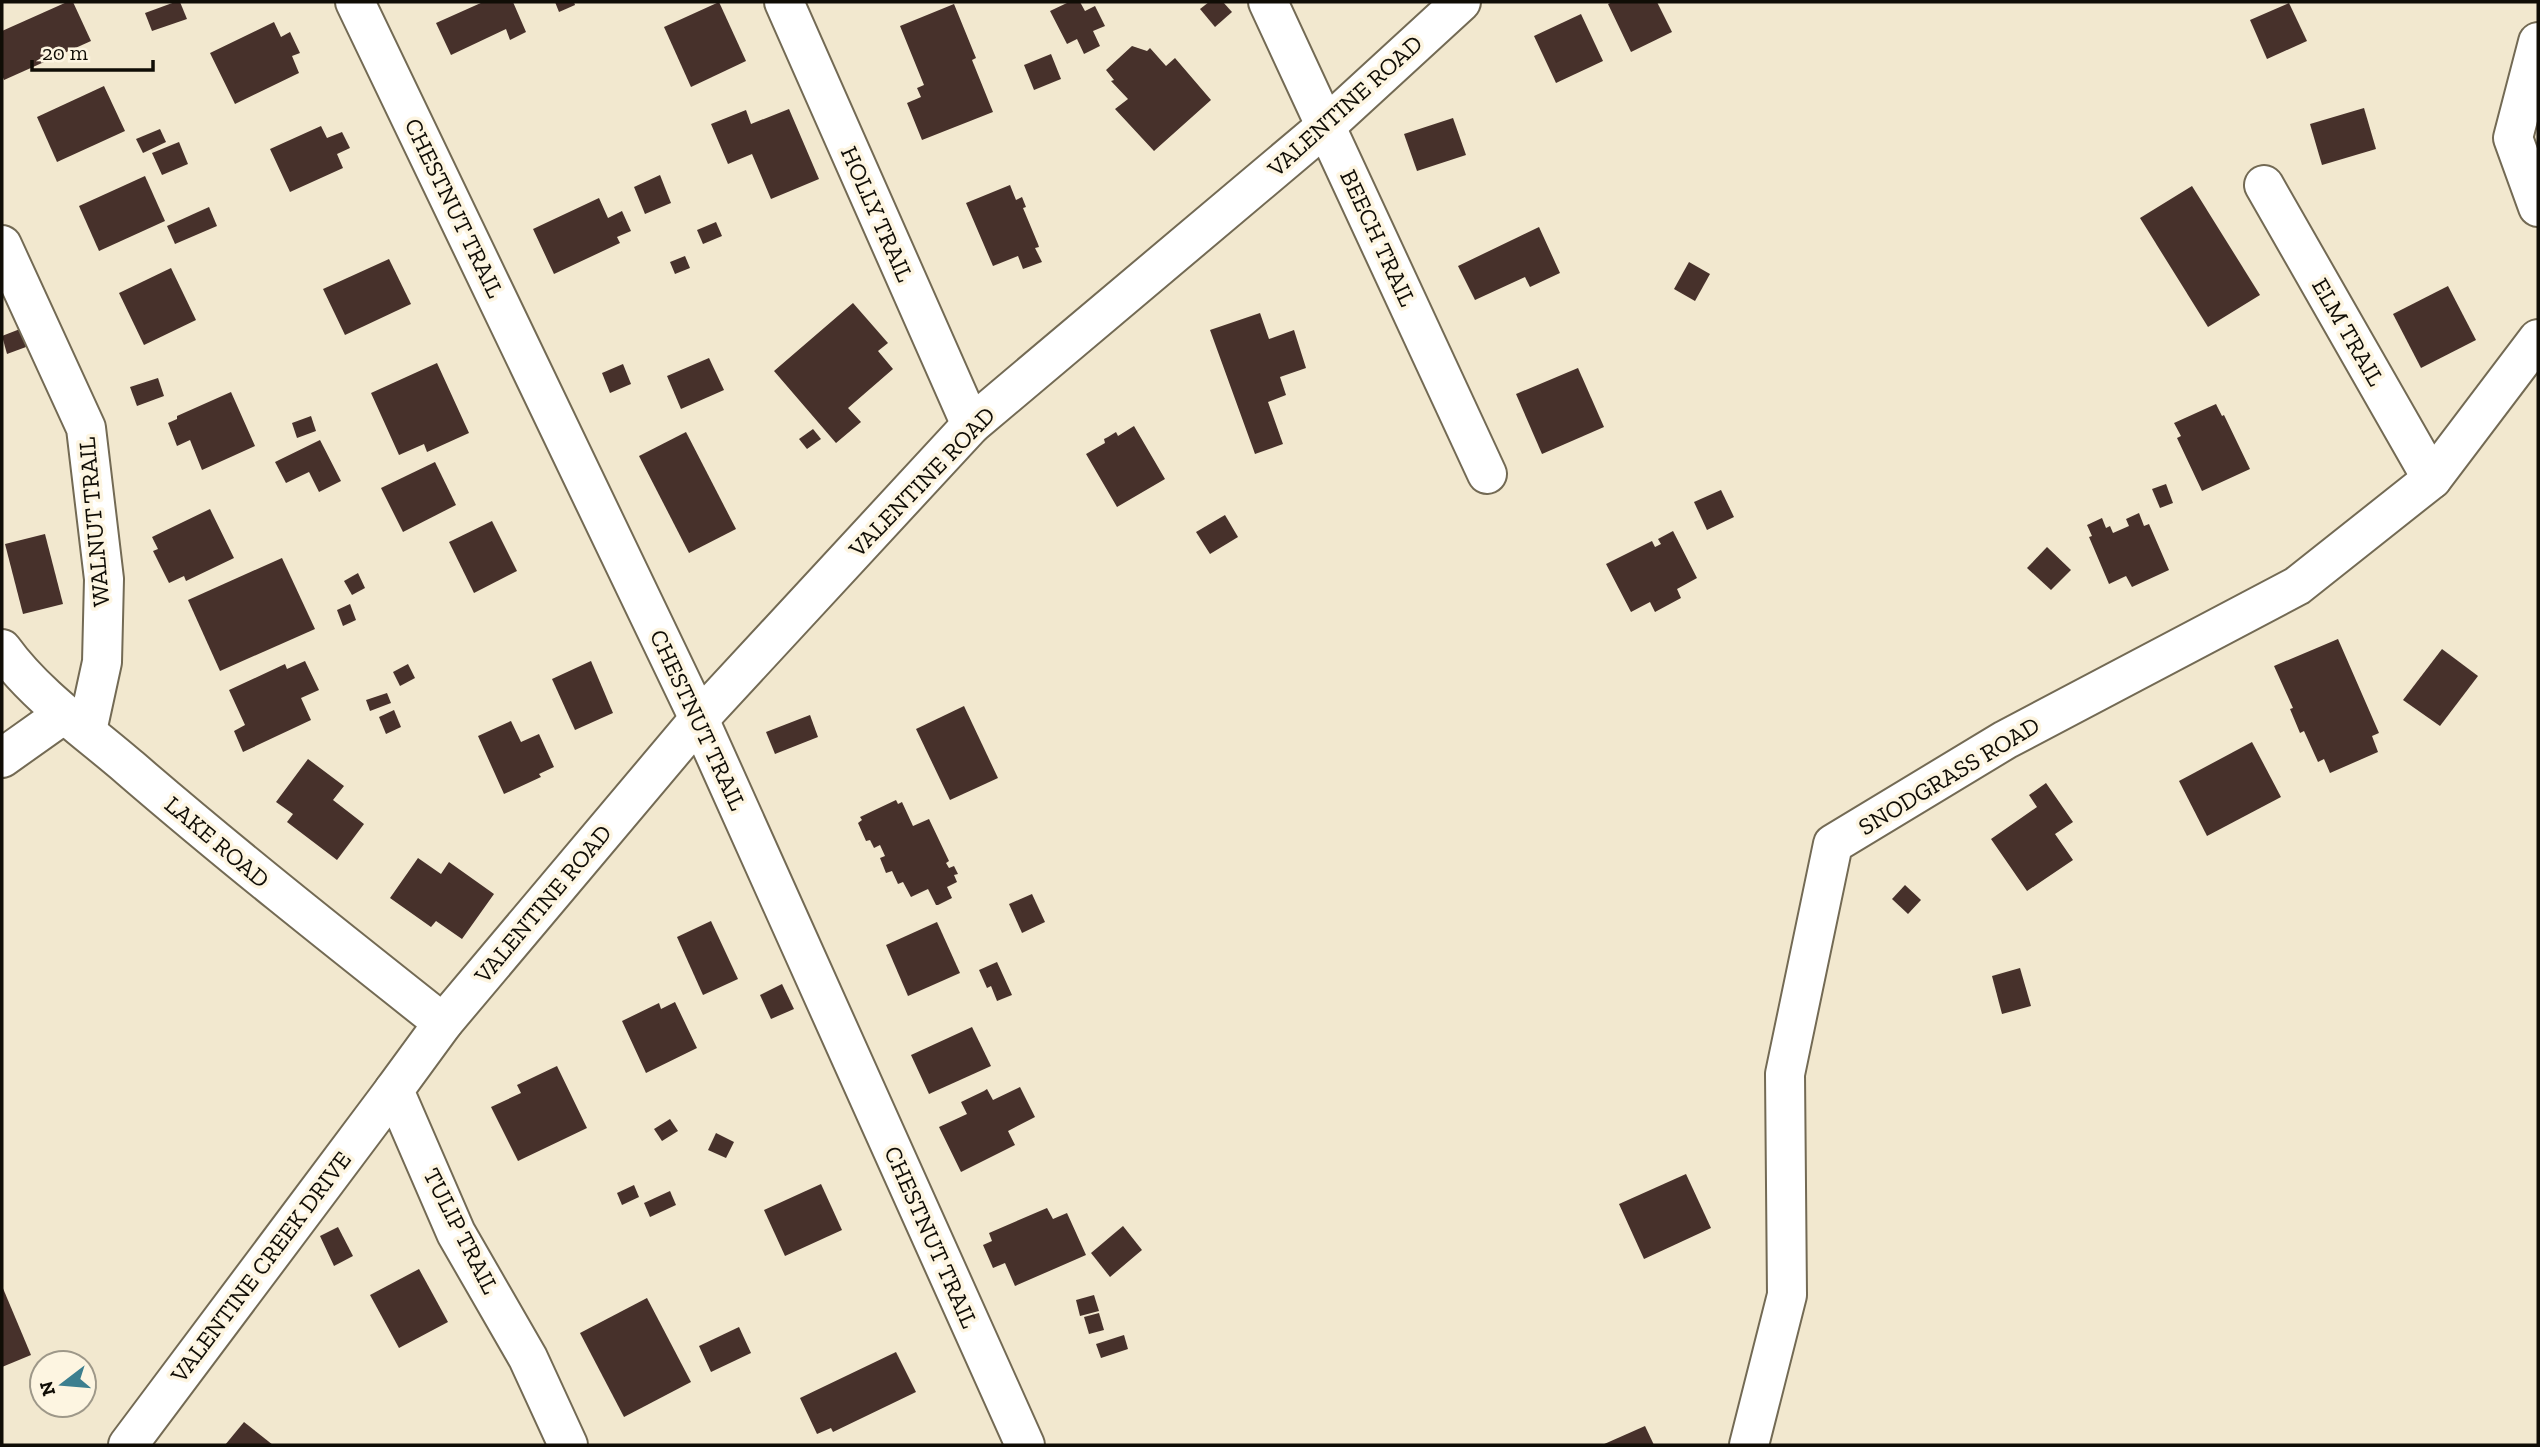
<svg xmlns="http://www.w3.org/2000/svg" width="2540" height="1447" viewBox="0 0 2540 1447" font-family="'Zilla Slab',serif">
  <rect width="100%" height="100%" fill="#f2e8cf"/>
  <g fill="#47312b">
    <path d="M67,2h6l18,39 -87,39 -2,-5v-44z"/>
    <path d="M175,2h5l7,17 -35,12 -7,-18z"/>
    <path d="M483,2h30l13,30 -16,8 -4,-11 -55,26 -15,-32z"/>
    <path d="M555,2h19l1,3 -16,7z"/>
    <path d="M719,2l27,59 -55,26 -27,-60z"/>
    <path d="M1069,2h11l5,9 10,-5 10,20 -12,5 7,15 -16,8 -7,-15 -10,5 -17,-33z"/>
    <path d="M1209,2h14l9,10 -17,15 -15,-18z"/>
    <path d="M1612,2h45l15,30 -41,20 -23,-48z"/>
    <path d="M2289,3l18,38 -40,18 -17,-39z"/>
    <path d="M954,4l22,54 -4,2 21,52 -71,28 -15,-37 14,-6 -4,-9 7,-3 -24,-59z"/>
    <path d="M1581,14l22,47 -47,22 -22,-47z"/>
    <path d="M274,22l7,15 9,-5 10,21 -8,3 7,17 -64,31 -25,-51z"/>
    <path d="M1132,46l15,5 3,-3 16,18 9,-8 36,42 -57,51 -39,-42 13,-10 -17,-18 3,-1 -8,-10z"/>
    <path d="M1051,54l10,25 -27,11 -10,-25z"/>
    <path d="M104,86l21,45 -68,31 -20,-45z"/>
    <path d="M2364,108l12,41 -54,16 -12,-41z"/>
    <path d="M789,109l30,70 -48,20 -19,-45 -24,10 -17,-40 35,-14 5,14z"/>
    <path d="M1453,118l13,37 -49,16 -13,-37z"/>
    <path d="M321,126l6,12 15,-6 8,16 -13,6 6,14 -53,24 -20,-43z"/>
    <path d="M160,129l6,13 -23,11 -7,-14z"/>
    <path d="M179,142l9,22 -26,11 -10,-22z"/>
    <path d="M660,175l11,28 -26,11 -11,-27z"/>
    <path d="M145,176l20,45 -66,30 -20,-45z"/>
    <path d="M1010,185l6,15 6,-3 4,10 -3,1 15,36 1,3 -4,1 7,14 -19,7 -5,-13 -25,10 -27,-63z"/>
    <path d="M2192,186l68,109 -52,32 -68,-109z"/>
    <path d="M599,198l9,20 14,-7 9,20 -14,6 3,6 -66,31 -21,-45z"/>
    <path d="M209,207l8,19 -42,18 -8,-18z"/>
    <path d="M716,222l6,14 -19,8 -6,-14z"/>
    <path d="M1539,227l21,46 -30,14 -5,-10 -50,23 -17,-34z"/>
    <path d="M685,256l5,12 -15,6 -5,-12z"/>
    <path d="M389,259l22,45 -66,31 -22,-46z"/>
    <path d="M1689,262l21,12 -15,27 -21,-12z"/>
    <path d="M171,268l25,52 -52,25 -25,-52z"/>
    <path d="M2448,286l28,54 -55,28 -28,-54z"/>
    <path d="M853,303l35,40 -10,8 15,18 -45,39 13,14 -25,21 -62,-72z"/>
    <path d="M1260,313l9,26 25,-9 12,38 -26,9 6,18 -18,7 15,42 -28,10 -45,-124z"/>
    <path d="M20,329l6,18 -19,7 -5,-18z"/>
    <path d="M709,358l15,32 -43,19 -14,-33z"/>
    <path d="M437,363l32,70 -42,19 -3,-8 -25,11 -28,-62z"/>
    <path d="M623,364l8,20 -21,9 -8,-20z"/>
    <path d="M1578,368l26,59 -62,27 -26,-60z"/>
    <path d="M158,378l6,18 -27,10 -7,-19z"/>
    <path d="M231,392l24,54 -53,24 -12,-30 -13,6 -9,-23 9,-4v-3z"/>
    <path d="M2216,404l6,12 2,-1 26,54 -48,22 -25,-53 4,-2 -7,-13z"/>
    <path d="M311,416l5,15 -19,7 -5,-15z"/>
    <path d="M1134,426l31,53 -48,28 -31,-53 19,-11 -1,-4 4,-2 8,-5 2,4z"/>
    <path d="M813,429l8,10 -14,10 -8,-10z"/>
    <path d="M686,432l50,97 -47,24 -50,-97z"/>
    <path d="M320,440l21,41 -22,11 -10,-20 -23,11 -11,-21z"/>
    <path d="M435,462l21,43 -53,27 -22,-44z"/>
    <path d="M2166,484l7,19 -13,5 -8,-19z"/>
    <path d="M1721,490l13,27 -27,13 -13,-28z"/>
    <path d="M210,509l24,49 -48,23 -2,-5 -15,7 -16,-32 5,-2 -6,-12z"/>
    <path d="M2139,513l5,13 5,-2 20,46 -37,17 -6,-11 -17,8 -20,-47 3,-1 -5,-11 15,-7 4,10 4,-2 3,7 16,-7 -3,-7z"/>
    <path d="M1225,515l13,22 -28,17 -14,-22z"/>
    <path d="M492,521l25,50 -43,22 -25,-51z"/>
    <path d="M1673,531l24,47 -20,11 4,9 -26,14 -5,-10 -19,10 -25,-48 46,-23 3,6 6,-3 -3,-5z"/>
    <path d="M45,534l18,70 -40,10 -18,-70z"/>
    <path d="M2047,547l24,23 -20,20 -24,-22z"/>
    <path d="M282,558l33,71 -95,42 -32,-71z"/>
    <path d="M358,573l7,15 -13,7 -8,-14z"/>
    <path d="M350,604l6,16 -13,6 -6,-16z"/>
    <path d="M2338,639l41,94 -7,3 6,16 -48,21 -6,-14 -6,3 -14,-31 -4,2 -10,-24 3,-1 -19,-42z"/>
    <path d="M2442,649l36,27 -38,50 -37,-26z"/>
    <path d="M305,661l14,29 -18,8 10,22 -68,32 -9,-21 11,-6 -16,-35 56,-26 2,5z"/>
    <path d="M591,661l22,52 -38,17 -23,-51z"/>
    <path d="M408,664l7,14 -15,8 -7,-14z"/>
    <path d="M387,693l4,10 -21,8 -4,-11z"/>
    <path d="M964,706l34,72 -48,22 -34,-71z"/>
    <path d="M394,710l7,17 -15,7 -7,-17z"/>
    <path d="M810,715l8,22 -43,17 -9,-22z"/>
    <path d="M511,721l10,21 18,-8 15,33 -15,7 2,3 -37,17 -26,-58z"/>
    <path d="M2252,742l29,55 -74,39 -28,-55z"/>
    <path d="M308,759l36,27 -11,14 31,24 -27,36 -50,-38 6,-8 -17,-12z"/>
    <path d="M2046,783l27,39 -18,12 18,26 -46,31 -36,-52 46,-32 -8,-12z"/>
    <path d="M896,800l2,4 4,-2 11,24 16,-7 20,42 -3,2 3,5 5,-2 4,8 -4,1 3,7 -10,5 5,11 -14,7h-2l-8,-16 -17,8 -8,-15 -5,2 -6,-13 -6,2 -6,-15 5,-2 -5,-11 -6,3 -4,-8 -4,1 -8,-18 4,-3 -2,-3z"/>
    <path d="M418,858l23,16 8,-12 45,32 -32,45 -26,-18 -5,6 -41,-29z"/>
    <path d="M1905,885l16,15 -13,14 -16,-15z"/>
    <path d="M1032,894l13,28 -23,11 -13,-29z"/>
    <path d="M711,921l27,58 -35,16 -26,-58z"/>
    <path d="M937,922l23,51 -52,23 -22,-51z"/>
    <path d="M997,962l15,33 -15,6 -6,-15 -4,2 -8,-18z"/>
    <path d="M2020,968l11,38 -29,8 -10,-38z"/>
    <path d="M782,984l12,25 -23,10 -11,-24z"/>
    <path d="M675,1002l22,46 -51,25 -24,-52 37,-18 2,6z"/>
    <path d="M972,1027l19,39 -62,28 -18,-39z"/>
    <path d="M557,1066l30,62 -69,33 -27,-54 30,-14 -4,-8z"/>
    <path d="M1020,1087l15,30 -27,14 7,14 -54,27 -22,-45 28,-13 -6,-12 23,-11 3,-2 6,11z"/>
    <path d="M670,1119l8,12 -16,10 -8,-12z"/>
    <path d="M716,1133l18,9 -8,16 -18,-8z"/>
    <path d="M1686,1174l25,54 -67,31 -25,-55z"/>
    <path d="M821,1184l21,46 -57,26 -21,-46z"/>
    <path d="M634,1185l5,12 -17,8 -5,-12z"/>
    <path d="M670,1191l6,14 -26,12 -6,-14z"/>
    <path d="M1047,1208l6,11 14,-6 19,42 -71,31 -10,-23 -12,5 -10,-23 9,-4 -3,-8z"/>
    <path d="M1123,1226l19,24 -32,27 -19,-24z"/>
    <path d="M338,1227l15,29 -19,10 -14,-30z"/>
    <path d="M419,1269l29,53 -49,26 -29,-53z"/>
    <path d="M2,1286l29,69 -29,12z"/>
    <path d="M1094,1295l5,16 -19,5 -4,-16z"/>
    <path d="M647,1298l44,84 -67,35 -44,-84z"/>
    <path d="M1099,1313l5,17 -15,4 -5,-17z"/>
    <path d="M739,1327l12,26 -40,19 -12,-26z"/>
    <path d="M1124,1335l4,14 -27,9 -5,-14z"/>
    <path d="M896,1352l20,40 -83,40 -2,-4 -14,6 -17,-36z"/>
    <path d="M244,1422l29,23h-48z"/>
    <path d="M1645,1426l9,19h-52z"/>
  </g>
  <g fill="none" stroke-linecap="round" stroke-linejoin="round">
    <g stroke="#736a54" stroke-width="42">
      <g id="minor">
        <path d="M355,2l344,717 326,726"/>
        <path d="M784,2l187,423"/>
        <path d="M1268,2l219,472"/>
        <path d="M2538,42l-25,96 25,69"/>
        <path d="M2264,185l168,294"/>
        <path d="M2,245l84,183 18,151 -2,83 -15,69"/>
        <path d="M2,649c34,47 84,81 128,119 102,88 207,171 313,255"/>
        <path d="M2,758l62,-44"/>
        <path d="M128,1445l266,-355"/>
        <path d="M568,1445l-40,-87 -72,-125 -62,-143 49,-67 256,-304 272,-294 356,-300 134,-123"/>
        <path d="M1749,1445l38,-150 -2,-221 48,-230 172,-104 292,-154 135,-107 106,-140"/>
      </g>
    </g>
    <use href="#minor" stroke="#fff" stroke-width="38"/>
  </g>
  <g text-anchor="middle" stroke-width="7" stroke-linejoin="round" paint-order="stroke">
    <g font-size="24" fill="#100d06" stroke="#fdf5e1">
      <text transform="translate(1345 106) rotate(-42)" y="8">VALENTINE ROAD</text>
      <text transform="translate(454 208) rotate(64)" y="8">CHESTNUT TRAIL</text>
      <text transform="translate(877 214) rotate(66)" y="8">HOLLY TRAIL</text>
      <text transform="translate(1378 238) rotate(65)" y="8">BEECH TRAIL</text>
      <text transform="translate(2348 332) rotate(60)" y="8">ELM TRAIL</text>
      <text transform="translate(922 482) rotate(-46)" y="8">VALENTINE ROAD</text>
      <text transform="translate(94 522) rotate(-95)" y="8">WALNUT TRAIL</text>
      <text transform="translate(698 720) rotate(65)" y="8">CHESTNUT TRAIL</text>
      <text transform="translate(1949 776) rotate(-31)" y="8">SNODGRASS ROAD</text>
      <text transform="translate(217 842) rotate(40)" y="8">LAKE ROAD</text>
      <text transform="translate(543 904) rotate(-50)" y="8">VALENTINE ROAD</text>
      <text transform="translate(461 1231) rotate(63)" y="8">TULIP TRAIL</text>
      <text transform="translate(931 1237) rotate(66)" y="8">CHESTNUT TRAIL</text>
      <text transform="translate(261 1267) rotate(-53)" y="8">VALENTINE CREEK DRIVE</text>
    </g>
  </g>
  <rect width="2540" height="1447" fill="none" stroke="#100d06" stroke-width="7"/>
  <g transform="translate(63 1384) rotate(254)"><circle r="33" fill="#fdf5e1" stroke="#9e9889" stroke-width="2"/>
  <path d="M0-5L12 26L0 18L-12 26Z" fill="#3c7f8f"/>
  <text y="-10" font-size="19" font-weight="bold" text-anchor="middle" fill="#100d06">N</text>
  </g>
  <path d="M32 60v10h121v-10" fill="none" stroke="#100d06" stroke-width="3.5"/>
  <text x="42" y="60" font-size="21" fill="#100d06" stroke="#fdf5e1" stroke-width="5" paint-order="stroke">20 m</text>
</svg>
